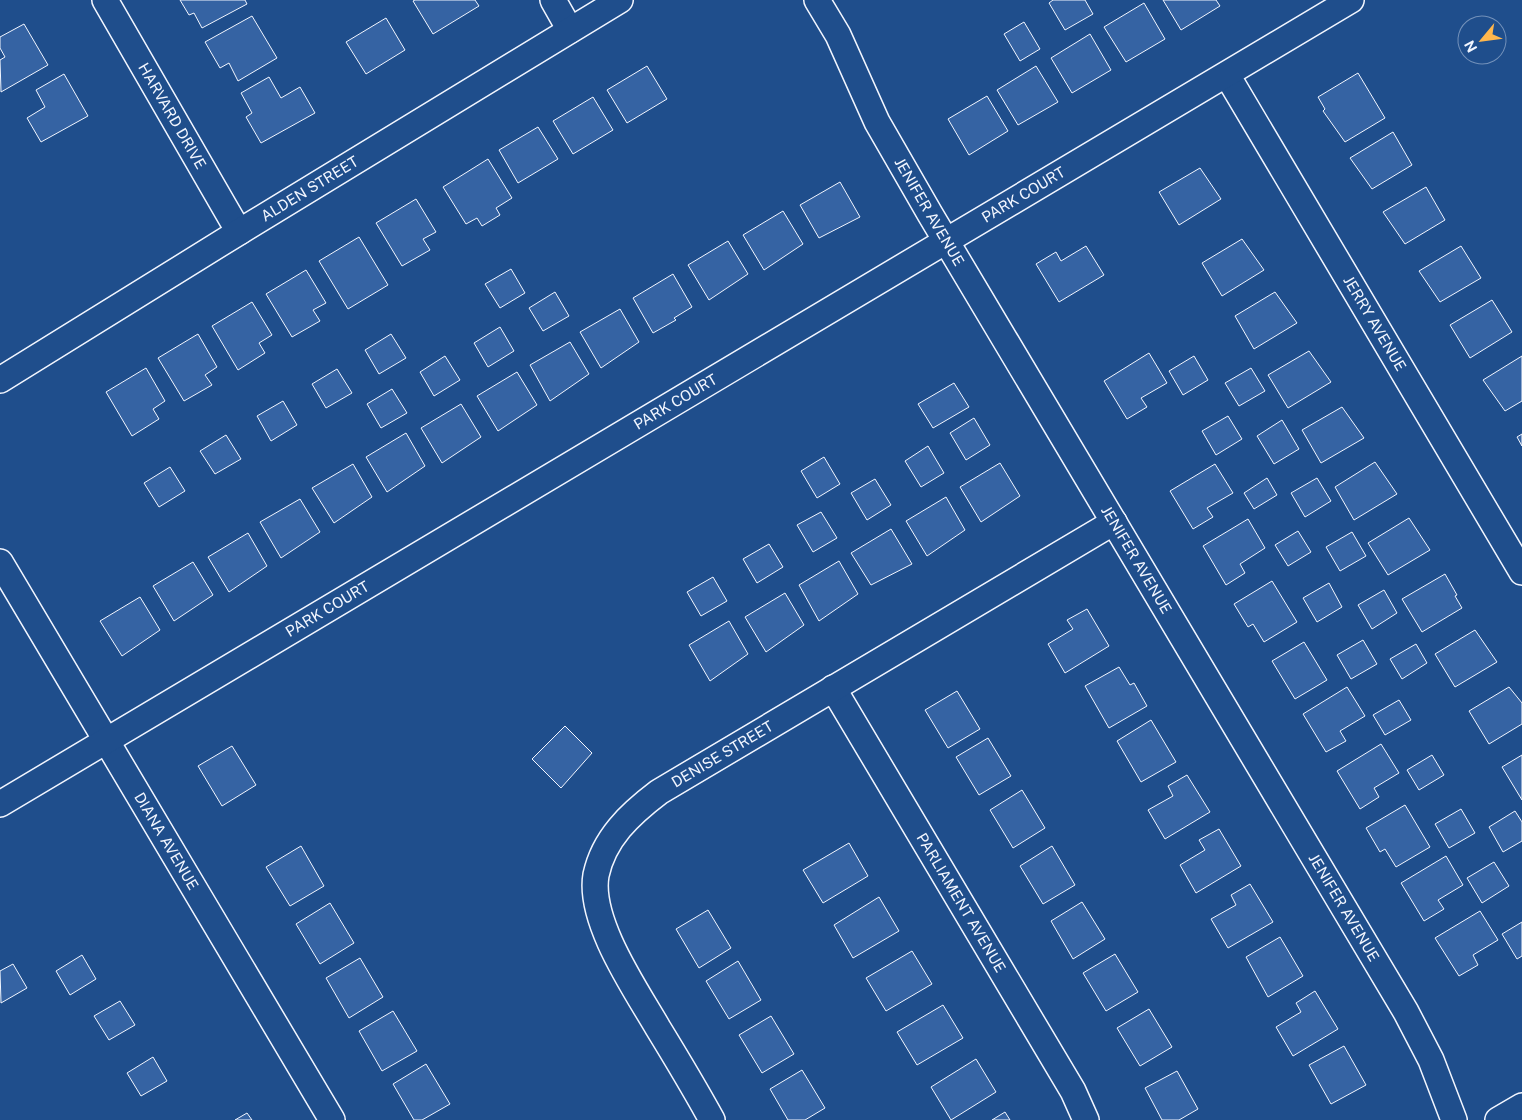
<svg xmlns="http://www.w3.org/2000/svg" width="1522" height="1120" viewBox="0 0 1522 1120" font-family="'Public Sans',sans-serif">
  <rect width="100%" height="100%" fill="#1f4e8c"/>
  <g fill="#3563a3" stroke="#f2f6ff">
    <path d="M180,0h65l2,4 -45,24 -8,-15 -5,2z"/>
    <path d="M415,0h60l4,6 -46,28 -20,-33z"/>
    <path d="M1053,0h32l8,14 -28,16 -16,-27z"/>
    <path d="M1163,0h53l4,6 -39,24z"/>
    <path d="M1144,3l21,36 -39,23 -22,-35z"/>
    <path d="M252,16l25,42 -39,23 -9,-18 -9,5 -15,-26z"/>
    <path d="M386,18l19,32 -39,24 -20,-32z"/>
    <path d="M1024,22l16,27 -20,12 -16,-27z"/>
    <path d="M24,24l24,41 -47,27 -1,-32 5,-3 -5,-9v-11z"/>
    <path d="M1090,34l21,36 -39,23 -21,-35z"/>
    <path d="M647,66l20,33 -40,24 -20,-33z"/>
    <path d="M1036,66l22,36 -40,23 -21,-35z"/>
    <path d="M1358,73l27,45 -40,24 -22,-31 2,-2 -7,-12z"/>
    <path d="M64,74l24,42 -47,26 -14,-24 18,-11 -9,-17z"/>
    <path d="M269,77l12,21 19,-11 15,26 -54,30 -15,-26 6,-4 -11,-20z"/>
    <path d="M987,96l21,35 -39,24 -21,-36z"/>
    <path d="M593,97l20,33 -40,24 -20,-33z"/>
    <path d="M538,127l20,32 -40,24 -19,-33z"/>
    <path d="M1393,132l19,33 -40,24 -22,-31z"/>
    <path d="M488,159l24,39 -16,10 4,7 -18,11 -5,-8 -11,6 -23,-37z"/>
    <path d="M1200,168l21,31 -42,26 -20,-33z"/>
    <path d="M840,182l20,35 -41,21 -19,-33z"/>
    <path d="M1426,187l19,33 -40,24 -22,-32z"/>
    <path d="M416,199l20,33 -13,7 7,11 -28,16 -26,-43z"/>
    <path d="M783,211l20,33 -39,26 -21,-35z"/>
    <path d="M359,237l29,48 -40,24 -29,-48z"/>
    <path d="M1242,239l22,31 -42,26 -20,-33z"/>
    <path d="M728,241l20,33 -39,26 -21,-35z"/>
    <path d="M1086,246l18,29 -45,27 -23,-38 20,-12 5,9z"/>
    <path d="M1461,246l20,32 -41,24 -21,-31z"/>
    <path d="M511,269l14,24 -25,15 -15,-24z"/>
    <path d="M306,270l20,33 -13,7 7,11 -28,16 -26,-43z"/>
    <path d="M673,274l19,33 -18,11 2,2 -23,13 -20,-35z"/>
    <path d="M555,292l14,24 -26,15 -14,-23z"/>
    <path d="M1275,292l22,31 -43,26 -19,-33z"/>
    <path d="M1492,300l20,32 -42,26 -20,-33z"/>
    <path d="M252,302l20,33 -13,8 6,10 -27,17 -26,-44z"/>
    <path d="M620,309l19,33 -38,26 -21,-36z"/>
    <path d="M500,327l14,24 -26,16 -14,-24z"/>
    <path d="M198,334l19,33 -12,8 7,10 -28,16 -26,-43z"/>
    <path d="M391,334l15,24 -27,16 -14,-24z"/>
    <path d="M570,342l19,32 -39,27 -20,-36z"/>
    <path d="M1309,351l22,31 -43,26 -20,-33z"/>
    <path d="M1149,353l18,30 -26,15 6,9 -20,12 -23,-38z"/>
    <path d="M445,356l15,24 -26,16 -14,-24z"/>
    <path d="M1194,356l14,24 -25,15 -14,-24z"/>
    <path d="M1522,356v45l-17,10 -22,-31z"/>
    <path d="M146,368l19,33 -12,8 6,10 -27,17 -26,-44z"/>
    <path d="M1251,368l14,23 -26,15 -14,-23z"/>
    <path d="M337,369l15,24 -26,15 -14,-24z"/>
    <path d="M517,372l20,33 -39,26 -21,-35z"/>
    <path d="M954,383l15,24 -36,21 -15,-24z"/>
    <path d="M392,389l15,24 -26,15 -14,-24z"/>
    <path d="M283,401l14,24 -26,16 -14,-25z"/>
    <path d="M461,404l20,33 -39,26 -21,-35z"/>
    <path d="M1342,407l22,31 -43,25 -19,-33z"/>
    <path d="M1228,416l14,23 -26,16 -14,-24z"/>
    <path d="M974,418l16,27 -24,15 -16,-27z"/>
    <path d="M1282,420l17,29 -25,15 -17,-28z"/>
    <path d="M406,433l19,33 -38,26 -21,-35z"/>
    <path d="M1522,434v12l-5,-9z"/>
    <path d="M226,435l15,24 -26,15 -15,-23z"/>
    <path d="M928,446l16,27 -23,14 -16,-26z"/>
    <path d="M824,457l16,27 -23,14 -16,-27z"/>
    <path d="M1375,462l22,32 -43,26 -19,-33z"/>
    <path d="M1000,463l20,33 -39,26 -21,-35z"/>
    <path d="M353,464l19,33 -38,26 -22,-35z"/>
    <path d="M1215,464l18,29 -26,15 6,9 -20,12 -23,-38z"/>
    <path d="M170,467l15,24 -26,16 -15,-24z"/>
    <path d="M1267,478l10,17 -23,14 -10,-16z"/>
    <path d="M1317,478l14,23 -26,16 -14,-24z"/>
    <path d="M875,479l16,26 -24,15 -16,-27z"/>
    <path d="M946,497l19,33 -38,26 -21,-35z"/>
    <path d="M300,499l20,33 -39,26 -21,-36z"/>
    <path d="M821,512l16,26 -24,14 -16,-27z"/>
    <path d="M1409,518l21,32 -42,25 -20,-32z"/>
    <path d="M1248,519l17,29 -25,16 5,9 -19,12 -23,-39z"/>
    <path d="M891,529l21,35 -41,21 -20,-32z"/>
    <path d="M1298,531l13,21 -23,14 -13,-21z"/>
    <path d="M1352,532l14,24 -26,15 -14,-24z"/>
    <path d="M248,533l19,33 -38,26 -21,-35z"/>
    <path d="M769,544l14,23 -26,16 -14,-24z"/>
    <path d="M839,561l19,33 -39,27 -20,-36z"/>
    <path d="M193,562l20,33 -39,26 -21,-35z"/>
    <path d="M1445,574l12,21 -2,1 7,12 -40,24 -20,-33z"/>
    <path d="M713,577l14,24 -26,15 -14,-24z"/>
    <path d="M1272,581l25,41 -33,20 -11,-18 -5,3 -14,-23z"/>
    <path d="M1329,583l13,24 -25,15 -14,-24z"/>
    <path d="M1384,590l13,23 -25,16 -14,-24z"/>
    <path d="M785,593l19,32 -38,27 -21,-35z"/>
    <path d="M140,597l20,33 -38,26 -22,-35z"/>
    <path d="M1087,609l22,37 -44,27 -17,-29 25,-15 -6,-9z"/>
    <path d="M729,621l19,33 -38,27 -21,-36z"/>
    <path d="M1475,630l22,32 -42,25 -20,-33z"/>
    <path d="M1363,640l14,24 -26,15 -14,-24z"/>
    <path d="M1304,642l23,38 -32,19 -23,-38z"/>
    <path d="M1416,644l11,19 -25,16 -12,-20z"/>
    <path d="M1119,667l11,18 4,-2 13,23 -38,22 -24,-42z"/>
    <path d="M1347,687l18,29 -25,15 6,10 -20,11 -23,-38z"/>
    <path d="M1509,687l13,16v21l-33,20 -20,-33z"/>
    <path d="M957,691l23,38 -32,19 -23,-38z"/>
    <path d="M1399,700l12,20 -26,15 -12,-20z"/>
    <path d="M1151,720l25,42 -35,20 -24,-41z"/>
    <path d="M565,726l27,27 -31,35 -29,-29z"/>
    <path d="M988,738l23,38 -32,19 -23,-38z"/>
    <path d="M1381,744l18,29 -25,15 5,9 -19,12 -23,-38z"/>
    <path d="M232,746l24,39 -34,21 -24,-40z"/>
    <path d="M1432,755l12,20 -25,15 -12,-20z"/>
    <path d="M1522,755v45l-20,-33z"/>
    <path d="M1187,775l23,37 -45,27 -17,-29 25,-14 -5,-10z"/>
    <path d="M1022,790l23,38 -32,20 -23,-38z"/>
    <path d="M1405,805l25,42 -34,20 -11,-18 -5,3 -14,-24z"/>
    <path d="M1461,809l14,24 -26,15 -14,-24z"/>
    <path d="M1515,811l7,11v19l-19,11 -14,-25z"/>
    <path d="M1219,829l22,37 -45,27 -16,-28 25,-15 -6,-10z"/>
    <path d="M849,843l19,33 -45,27 -20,-33z"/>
    <path d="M301,846l23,40 -34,20 -24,-39z"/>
    <path d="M1052,846l23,39 -32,19 -23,-38z"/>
    <path d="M1446,856l17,29 -25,15 6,9 -20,12 -23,-38z"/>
    <path d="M1494,862l15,24 -27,17 -15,-25z"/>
    <path d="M1250,884l23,38 -45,26 -17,-29 25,-14 -5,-10z"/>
    <path d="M879,897l20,34 -46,27 -19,-33z"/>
    <path d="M1082,902l23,37 -32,20 -22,-38z"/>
    <path d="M330,903l24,40 -34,21 -24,-40z"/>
    <path d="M708,910l23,38 -32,20 -23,-39z"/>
    <path d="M1480,911l18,29 -25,15 5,10 -19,11 -24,-38z"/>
    <path d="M1522,922v34l-5,3 -15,-25z"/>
    <path d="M1280,937l23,39 -35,21 -22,-40z"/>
    <path d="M912,951l20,33 -46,27 -20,-33z"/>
    <path d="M1115,954l23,38 -32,19 -23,-38z"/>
    <path d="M82,955l14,24 -26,16 -14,-24z"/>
    <path d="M360,958l23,39 -34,21 -23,-40z"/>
    <path d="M738,961l23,39 -32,19 -23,-38z"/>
    <path d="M13,964l14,24 -26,15 -1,-32z"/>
    <path d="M1315,991l23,38 -45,27 -17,-29 25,-15 -5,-9z"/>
    <path d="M120,1001l15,24 -26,15 -15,-24z"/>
    <path d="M943,1005l20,33 -46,27 -20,-33z"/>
    <path d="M1149,1009l23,38 -32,19 -23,-38z"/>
    <path d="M393,1011l24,40 -35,20 -23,-40z"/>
    <path d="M771,1016l23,38 -32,19 -23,-38z"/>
    <path d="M1344,1046l22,39 -35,19 -22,-39z"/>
    <path d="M153,1057l14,24 -26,15 -14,-23z"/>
    <path d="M976,1059l20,33 -45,28 -20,-33z"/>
    <path d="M426,1064l24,40 -28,16h-8l-21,-36z"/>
    <path d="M802,1070l23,38 -20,12h-17l-18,-31z"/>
    <path d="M1177,1071l21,38 -19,11h-17l-17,-32z"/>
    <path d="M1005,1112l5,8h-18z"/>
    <path d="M247,1113l5,7h-17z"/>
  </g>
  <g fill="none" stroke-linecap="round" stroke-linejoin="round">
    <g stroke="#f2f6ff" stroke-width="28">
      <g id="street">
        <path id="s1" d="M105,0l134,232"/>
        <path d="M553,0l17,30"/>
        <path id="s2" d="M817,0l21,35 39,87 53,92 476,798 25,48 23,60"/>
        <path id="s3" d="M1227,75l295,497"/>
        <path id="s4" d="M0,380l239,-148 381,-232"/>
        <path id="s5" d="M0,562l332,558"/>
        <path id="s6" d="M833,688l240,403 13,29"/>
        <path id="s7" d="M0,804l1351,-804"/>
        <path id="s8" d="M712,1120c-17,-31 -35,-61 -54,-92 -22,-38 -70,-107 -62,-153 8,-37 34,-61 63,-83l455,-270"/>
        <path d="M1498,1120l24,-14"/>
      </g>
    </g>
    <use href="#street" stroke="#1f4e8c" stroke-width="25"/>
  </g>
  <g text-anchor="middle" stroke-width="4" stroke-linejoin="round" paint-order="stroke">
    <g font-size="15" fill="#f2f6ff" stroke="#1f4e8c">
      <text dy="5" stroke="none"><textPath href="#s1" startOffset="134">HARVARD DRIVE</textPath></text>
      <text dy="5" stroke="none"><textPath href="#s4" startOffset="364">ALDEN STREET</textPath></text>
      <text dy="5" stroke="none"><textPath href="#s7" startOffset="1191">PARK COURT</textPath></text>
      <text dy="5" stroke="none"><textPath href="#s2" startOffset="240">JENIFER AVENUE</textPath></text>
      <text dy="5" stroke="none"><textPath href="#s3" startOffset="289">JERRY AVENUE</textPath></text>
      <text dy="5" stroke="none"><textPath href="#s7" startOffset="786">PARK COURT</textPath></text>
      <text dy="5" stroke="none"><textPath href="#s2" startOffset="645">JENIFER AVENUE</textPath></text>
      <text dy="5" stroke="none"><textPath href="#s7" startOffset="381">PARK COURT</textPath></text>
      <text dy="5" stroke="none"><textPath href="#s8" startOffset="455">DENISE STREET</textPath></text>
      <text dy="5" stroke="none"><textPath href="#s5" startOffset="325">DIANA AVENUE</textPath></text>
      <text dy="5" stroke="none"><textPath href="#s6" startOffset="250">PARLIAMENT AVENUE</textPath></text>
      <text dy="5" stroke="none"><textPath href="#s2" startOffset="1050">JENIFER AVENUE</textPath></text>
    </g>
  </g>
  <g transform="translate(1482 40) rotate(241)"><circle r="24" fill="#1f4e8c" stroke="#7391ba"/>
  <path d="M0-4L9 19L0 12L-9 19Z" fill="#ffb74d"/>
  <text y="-8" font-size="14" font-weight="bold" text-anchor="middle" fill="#f2f6ff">N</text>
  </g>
</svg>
